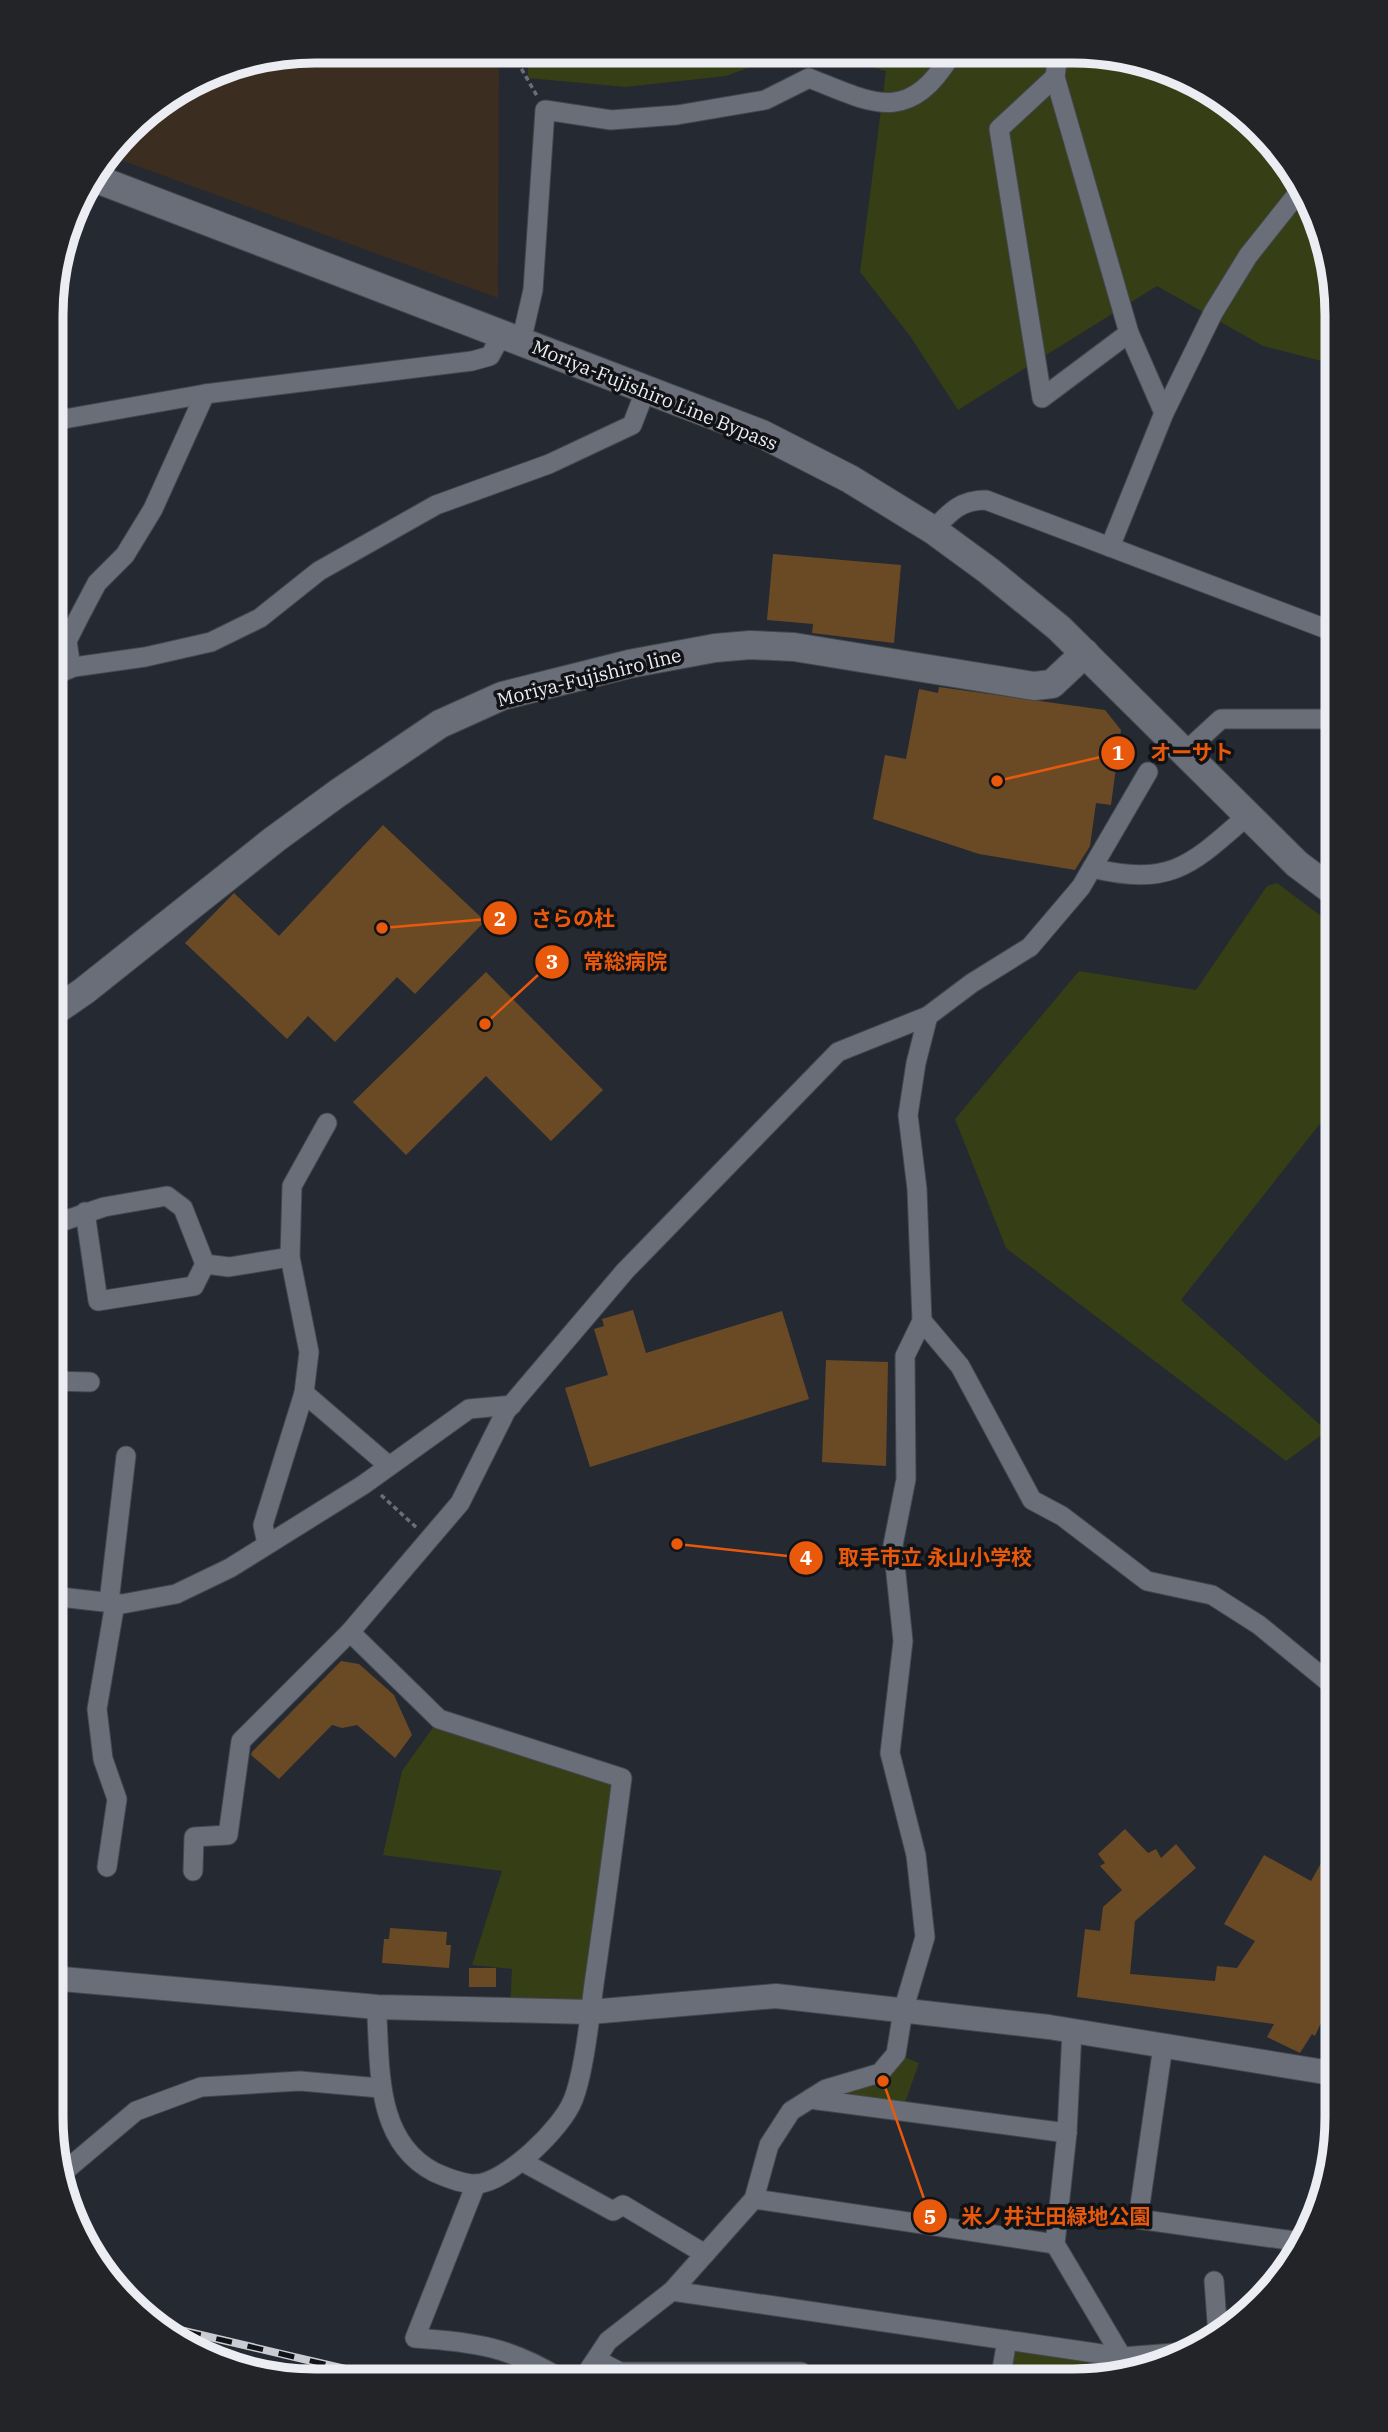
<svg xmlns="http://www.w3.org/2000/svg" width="1388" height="2432" viewBox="0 0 1388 2432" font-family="'IBM Plex Serif','Noto Sans JP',serif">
  <rect width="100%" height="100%" fill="#252932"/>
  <path fill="#3c2d21" d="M315,51l184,1 -1,246 -388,-142 31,-39 73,-46z"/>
  <g fill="#363e15">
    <path d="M527,52l259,2 -60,22 -101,11 -97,-9z"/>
    <path d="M824,54l300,2 65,22 58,38 45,52 31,62 14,85v50l-74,-19 -106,-60 -199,124 -48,-74 -50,-64 26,-201z"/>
    <path d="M1277,883l60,45v174l-156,198 146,131 -41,30 -280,-213 -51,-129 124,-148 117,19 71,-104z"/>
    <path d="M439,1719l183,59 -32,234 -80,-2 2,-41 -40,-4 30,-94 -119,-16 19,-84z"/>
    <path d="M896,2054l23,9 -17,48 -76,-22 54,-16z"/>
    <path d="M1007,2340l84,13 -14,28h-77z"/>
  </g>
  <g fill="#6a4a25">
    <path d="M773,554l128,11 -7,78 -82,-10 1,-9 -46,-4z"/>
    <path d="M939,687l166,23 16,20 -10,75 -15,-2 -6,43 -15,24 -96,-16 -106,-35 12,-64 21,4 13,-70 19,4z"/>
    <path d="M383,825l102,96 -70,73 -18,-17 -62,65 -27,-26 -21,23 -102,-96 49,-50 45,43z"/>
    <path d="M486,972l117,118 -52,51 -65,-65 -80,79 -53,-53z"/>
    <path d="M633,1310l13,43 136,-42 27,88 -219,68 -25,-79 43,-13 -14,-46 10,-3 -2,-7z"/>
    <path d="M826,1360l62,2 -2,104 -64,-4z"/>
    <path d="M341,1661l18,3 35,31 18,40 -17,23 -38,-33 -15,3 -10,-3 -53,54 -28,-24 1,-3z"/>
    <path d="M1125,1829l23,24 8,-4 5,9 15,-14 20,24 -61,53 -5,53 85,7 2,-15 20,2 18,-27 -31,-17 40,-69 47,26 26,-46v140l-9,16 6,3 -19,42 -3,-2 -12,19 -33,-16 7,-13 -197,-27 8,-68 15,2 3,-24 19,-17 -22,-24 5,-3 -7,-9z"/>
    <path d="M390,1928l57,4 -1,13h5l-2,23 -67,-5 2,-24h5z"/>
    <rect x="469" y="1968" width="27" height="19"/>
  </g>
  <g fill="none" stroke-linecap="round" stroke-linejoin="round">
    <g stroke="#43474d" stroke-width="21">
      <g id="minor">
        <path d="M1058,55l-3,22 74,256 35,80 -54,134"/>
        <path d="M1055,77l-56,52 43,269 87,-65"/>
        <path d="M521,342l12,-52 12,-180 66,10 66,-5 88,-15 44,-22c63,25 99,48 142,-23"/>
        <path d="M1164,413l49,-100 35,-57 54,-68"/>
        <path d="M53,421l152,-27 267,-33 18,-5 12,-22"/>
        <path d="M933,530c17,-18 27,-30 53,-30l351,133"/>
        <path d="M71,668l-4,-27 11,-22 19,-36 28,-28 28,-46 52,-115"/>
        <path d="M52,676l22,-9 71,-10 66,-15 49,-24 59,-47 117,-66 113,-41 83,-39 14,-36"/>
        <path d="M1184,753l37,-34h116"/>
        <path d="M1092,868c79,19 99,-3 155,-52"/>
        <path d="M85,1212l13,89 96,-15 11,-22"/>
        <path d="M52,1225l52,-18 63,-11 16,12 22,56 24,3 61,-10"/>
        <path d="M922,1321l38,45 72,134 30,16 85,65 65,14 47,30 78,64"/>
        <path d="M52,1381l38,1"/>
        <path d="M304,1393l5,-41 -19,-95 2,-71 35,-63"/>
        <path d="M267,1544l-4,-19 41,-132 85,73"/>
        <path d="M51,1596l71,8 54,-10 54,-26 133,-83 106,-76 43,-4"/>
        <path d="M109,1602l17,-146"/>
        <path d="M107,1867l10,-68 -14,-40 -6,-50 18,-106"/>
        <path d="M193,1871l1,-34 34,-2 13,-94 109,-109"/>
        <path d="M377,2017c3,56 0,125 57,155 11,5 29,12 41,12 30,0 88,-57 98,-84 11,-27 17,-85 21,-116 10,-68 19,-137 28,-206l-183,-59 -89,-87 110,-129 46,-92 119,-140 213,-219 90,-36"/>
        <path d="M1072,2031l-5,102 -12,111 67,113 65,-5"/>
        <path d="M1163,2046l-25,173 164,23"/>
        <path d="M810,2099l257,34"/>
        <path d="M523,2162l90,49 10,-6 82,49"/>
        <path d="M60,2175l76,-64 65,-24 99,-6 80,7"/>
        <path d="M476,2184l-61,154c60,4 96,9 148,42"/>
        <path d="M754,2199l301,45"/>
        <path d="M1214,2281l4,54"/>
        <path d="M672,2291l450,66"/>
        <path d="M597,2360l23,12h181l3,8"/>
        <path d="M582,2380l26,-39 64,-50 82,-92 15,-54 22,-34 35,-22 54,-16 16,-19 7,-43 22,-74 -9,-82 -26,-102 13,-112 -10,-96 13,-66 -1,-123 17,-35 -5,-132 -9,-74 8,-52 12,-47 44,-33 58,-36 51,-60 67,-115"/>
        <path d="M1000,2381l7,-41"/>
      </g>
    </g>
    <g stroke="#43474d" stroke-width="26">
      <path id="tertiary" d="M51,1978l326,29 213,5 186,-16 273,31 288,47"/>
    </g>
    <g stroke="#43474d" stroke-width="30">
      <g id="secondary">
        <path d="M94,178l668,256 88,45 83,51 56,41 70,57 238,236 40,30"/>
        <path d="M52,1013l32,-22 191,-152 63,-46 102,-69 62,-28 127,-32 86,-16 35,-3 44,2 240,39 18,-2 33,-31"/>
      </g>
    </g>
    <g stroke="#6a6e75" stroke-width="3.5" stroke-dasharray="5 3.5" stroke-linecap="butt">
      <path d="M519,52l2,16 16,28"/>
      <path d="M381,1495l36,33"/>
    </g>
    <use href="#minor" stroke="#696e78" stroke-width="19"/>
    <use href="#tertiary" stroke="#696e78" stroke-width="24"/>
    <use href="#secondary" stroke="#696e78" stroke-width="28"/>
    <g stroke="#c9ccd2" stroke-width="8">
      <path id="rail" d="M154,2324l234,55"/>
    </g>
    <use href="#rail" stroke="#101216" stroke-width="5" stroke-dasharray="16" stroke-linecap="butt"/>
  </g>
  <g text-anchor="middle" stroke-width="7" stroke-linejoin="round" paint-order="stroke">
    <g font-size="19" fill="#ebedf3" stroke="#101216">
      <text transform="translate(655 395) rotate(22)" y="7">Moriya-Fujishiro Line Bypass</text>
      <text transform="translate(589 677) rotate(-14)" y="7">Moriya-Fujishiro line</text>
    </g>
  </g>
  <path d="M0 0H1388V2432H0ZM315 63H1073A252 252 0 0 1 1325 315V2117A252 252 0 0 1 1073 2369H315A252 252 0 0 1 63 2117V315A252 252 0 0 1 315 63Z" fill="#222428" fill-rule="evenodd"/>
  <path fill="none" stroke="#ebedf3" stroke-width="9" d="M315 63H1073A252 252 0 0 1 1325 315V2117A252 252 0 0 1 1073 2369H315A252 252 0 0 1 63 2117V315A252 252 0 0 1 315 63Z"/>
  <path fill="none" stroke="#e8590c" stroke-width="2.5" d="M997 781L1118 753M382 928L500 918M485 1024L552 962M677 1544L806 1558M883 2081L930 2216"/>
  <g fill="#e8590c" stroke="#101216" stroke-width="2.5">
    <circle cx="997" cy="781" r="7"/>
    <circle cx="382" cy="928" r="7"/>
    <circle cx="485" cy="1024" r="7"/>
    <circle cx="677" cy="1544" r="7"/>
    <circle cx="883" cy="2081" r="7"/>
    <circle cx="1118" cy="753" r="18"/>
    <circle cx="500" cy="918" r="18"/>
    <circle cx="552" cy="962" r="18"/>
    <circle cx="806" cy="1558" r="18"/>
    <circle cx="930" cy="2216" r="18"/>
  </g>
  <g font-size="21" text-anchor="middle" font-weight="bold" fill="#fff">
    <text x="1118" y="760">1</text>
    <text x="500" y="926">2</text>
    <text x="552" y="969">3</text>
    <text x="806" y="1565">4</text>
    <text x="930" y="2224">5</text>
  </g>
  <g font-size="21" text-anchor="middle" font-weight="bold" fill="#e8590c" stroke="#101216" stroke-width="7" stroke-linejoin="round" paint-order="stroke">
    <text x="1192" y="760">オーサト</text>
    <text x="573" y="926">さらの杜</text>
    <text x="625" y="969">常総病院</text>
    <text x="935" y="1565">取手市立 永山小学校</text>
    <text x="1056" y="2224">米ノ井辻田緑地公園</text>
  </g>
</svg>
